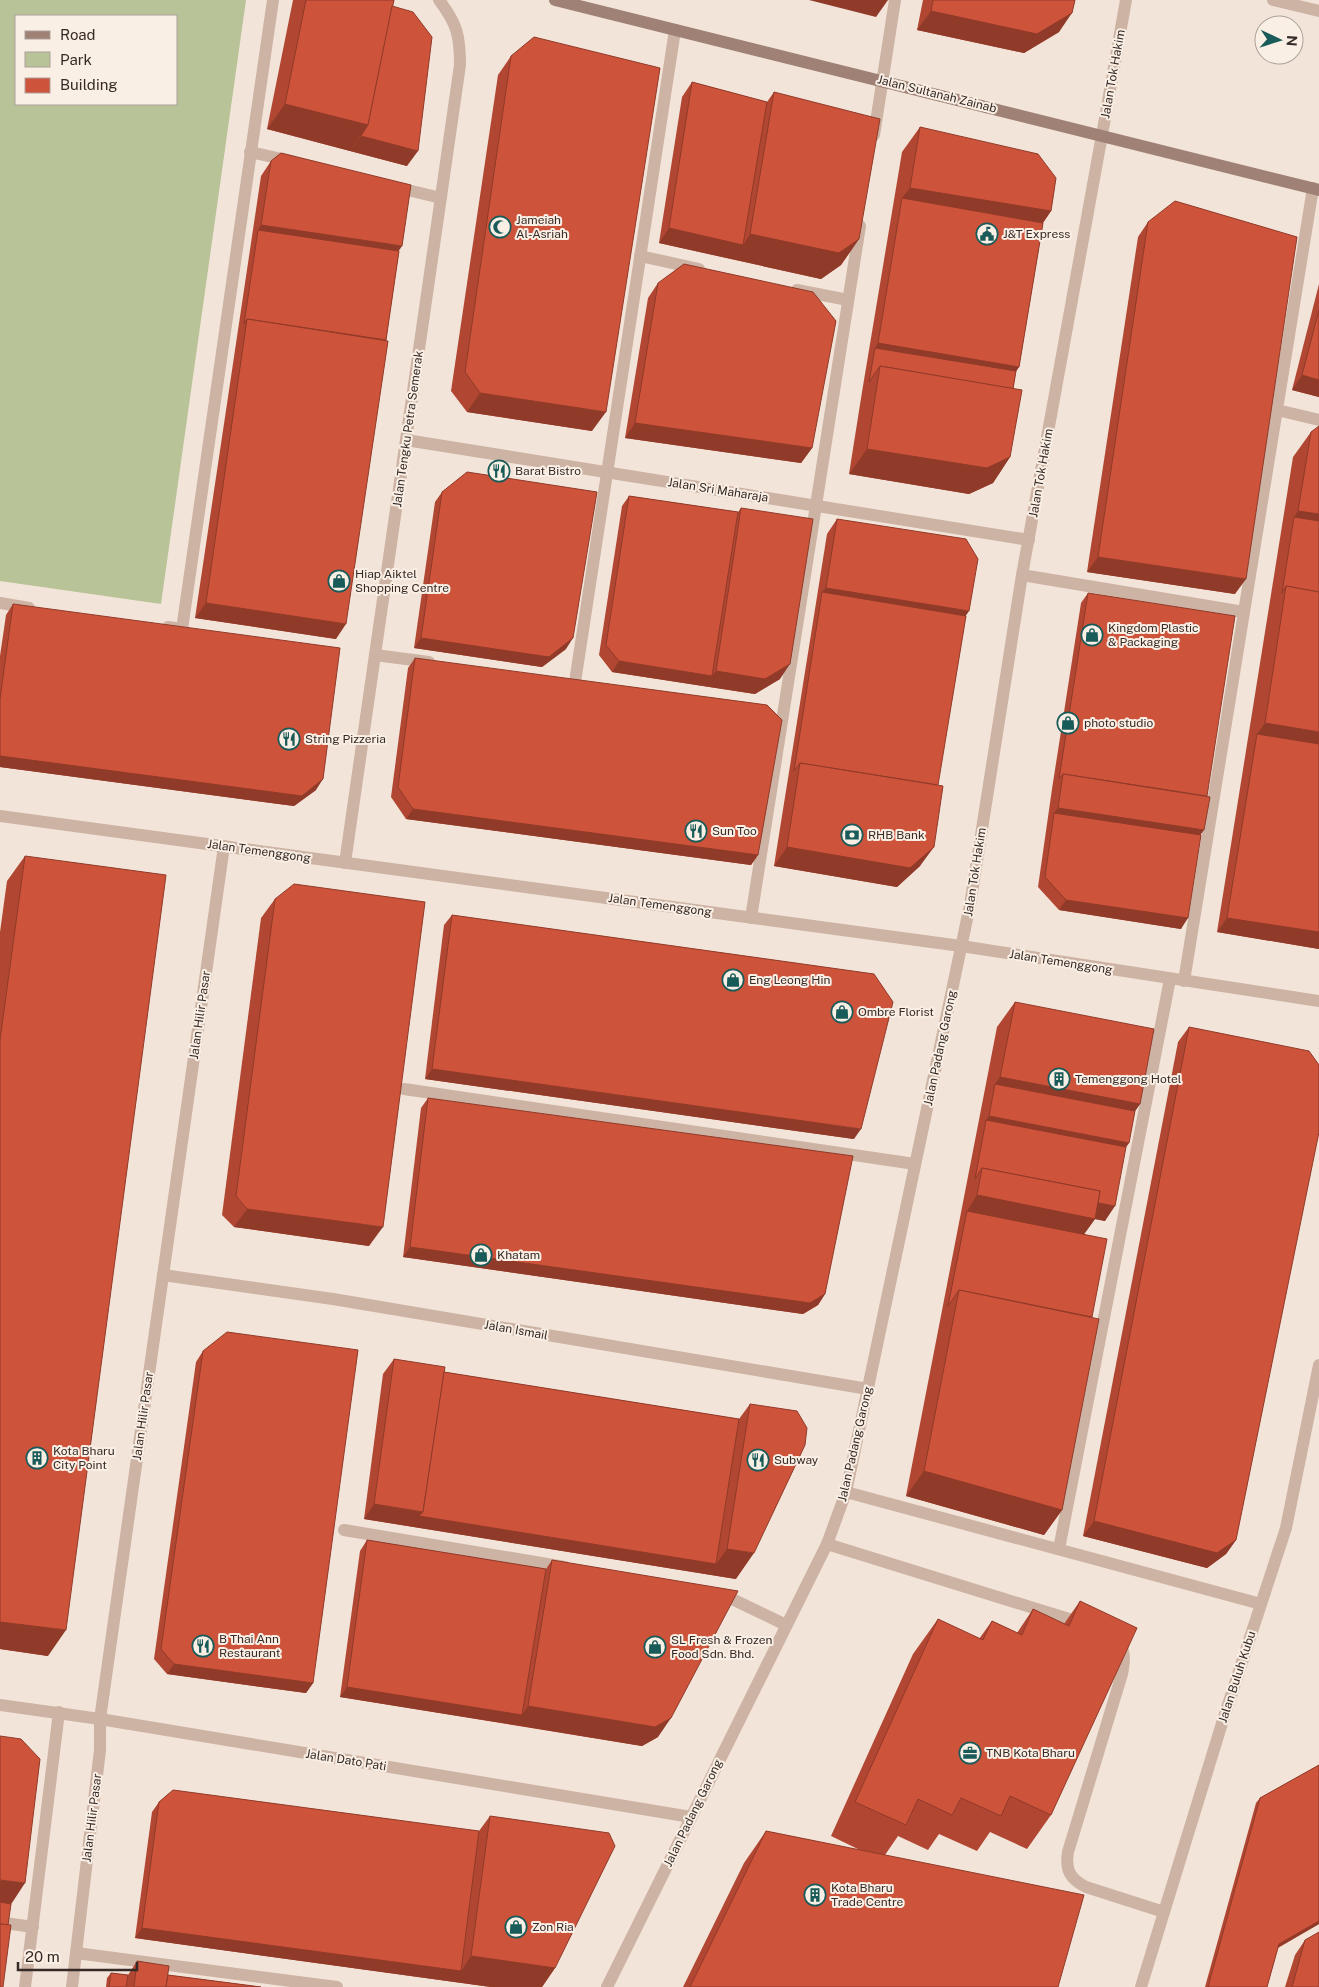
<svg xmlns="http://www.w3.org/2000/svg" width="1319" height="1987" viewBox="0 0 1319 1987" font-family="'Public Sans',sans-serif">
  <rect width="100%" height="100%" fill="#f3e4d9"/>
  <path fill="#b8c398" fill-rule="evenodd" d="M0,0h246l-85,604 -161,-23zM16,16h160v88h-160z"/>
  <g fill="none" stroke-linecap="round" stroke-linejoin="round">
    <g stroke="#ccb3a4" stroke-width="12">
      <path d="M874,135l21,-135"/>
      <path d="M250,152l41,9"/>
      <path d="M395,187l46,11"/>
      <path d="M640,256l59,13"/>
      <path d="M797,290l51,10"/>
      <path d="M1277,410l42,10"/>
      <path d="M1022,575l222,37"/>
      <path d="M0,603l29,5"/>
      <path d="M168,627l14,2 91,-629"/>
      <path d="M375,655l54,7"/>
      <path d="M575,682l100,-652"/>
      <path d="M751,918l109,-692"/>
      <path d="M1184,981l129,-793"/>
      <path d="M404,1089l511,75"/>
      <path d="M846,1492l415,112"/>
      <path d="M344,1530l221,37"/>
      <path d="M827,1544l255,79"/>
      <path d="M1059,1549l111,-570"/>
      <path d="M718,1595l12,3 56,27"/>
      <path d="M1119,1643c7,9 5,21 3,31l-54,178c-3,18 2,27 18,35l78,25"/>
      <path d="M5,1923l28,4"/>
      <path d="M76,1953l261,34"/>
    </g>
    <g stroke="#ccb3a4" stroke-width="12">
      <path d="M1273,0l46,11"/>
      <path d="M1102,135l24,-135"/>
      <path d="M406,440l623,100"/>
      <path d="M345,863l115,-798c0,-30 -3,-41 -21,-65"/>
      <path d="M163,1275l170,24 535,90"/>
      <path d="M0,1705l100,14 591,98"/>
      <path d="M25,1987l34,-275"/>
      <path d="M72,1987l28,-237v-31l124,-873"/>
    </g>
    <g stroke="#ccb3a4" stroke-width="12">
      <path d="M0,816l961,130 358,55"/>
      <path d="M607,1987l220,-443 19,-52 124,-587 52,-330 80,-440"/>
      <path d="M1141,1987l82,-267 63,-192 33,-163"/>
    </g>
    <path stroke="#9f8175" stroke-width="12" d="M555,0l764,190"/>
  </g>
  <g fill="#b14733">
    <path d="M293,0h101l-2,6 15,160 -140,-37z"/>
    <path d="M923,0h152l-16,32 -35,21 -107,-23z"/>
    <path d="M511,56l81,375 -125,-19 -16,-21 47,-316z"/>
    <path d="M692,82l75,20 7,-10 85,147 -18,26 -20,14 -162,-36 23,-146z"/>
    <path d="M920,127l131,84 -8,12 -24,144 -3,4 -3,18 -3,68 -17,26 -24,11 -120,-20 13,-82 40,-240z"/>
    <path d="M271,161l128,90 -13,89 -50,299 -141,-21 66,-442z"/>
    <path d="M1148,222l87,372 -148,-22 51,-335z"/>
    <path d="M658,283l154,165 -11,15 -176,-25 23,-140z"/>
    <path d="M1319,284v113l-27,-7z"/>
    <path d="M1311,432l8,517 -102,-17 76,-475z"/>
    <path d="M442,492l124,157 -24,18 -128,-19 21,-146z"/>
    <path d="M629,496l109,16 3,-4 39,171 -25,15 -143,-22 -13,-17 23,-149z"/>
    <path d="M837,519l129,97 -46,250 -23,21 -123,-21 53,-332z"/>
    <path d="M1088,593l113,242 -20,94 -122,-19 -21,-23 14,-98 29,-186z"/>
    <path d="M13,604l303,186 -22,16 -294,-39v-111l6,-41z"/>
    <path d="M415,658l343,197 -7,10 -345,-46 -15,-22 17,-129z"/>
    <path d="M25,856l23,800 -48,-7v-717l7,-51z"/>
    <path d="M275,899l94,347 -135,-19 -12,-12 39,-297z"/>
    <path d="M452,915l402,224 -429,-60 19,-154z"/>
    <path d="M1015,1002l125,102 -5,7 -9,36 -21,74 -10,-2 -11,15 8,83 -30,193 -18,25 -138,-39 91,-469z"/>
    <path d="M1189,1027l47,513 -10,14 -19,14 -124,-32 95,-494z"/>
    <path d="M428,1098l397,196 -7,11 -15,9 -400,-57 18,-149z"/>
    <path d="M203,1351l110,332 -7,10 -139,-19 -13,-15 42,-297z"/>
    <path d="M394,1359l50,13 295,47 11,-15 -14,175 -372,-60 19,-145z"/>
    <path d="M367,1540l179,29 6,-9 106,177 -16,9 -302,-49 20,-146z"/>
    <path d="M1080,1601l-29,214 -24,34 -37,-17 -13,19 -38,-17 -11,16 -30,-14 -13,19 173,132h-375l61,-124 22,-32 96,20 -31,-15 82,-182 25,-35 41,20 13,-18 25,12 16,-24 31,15z"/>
    <path d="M1319,1765v159l-41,24 -11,39h-62l51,-184 4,-5z"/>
    <path d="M159,1802l320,29 11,-15 65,152 -13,19h-51l-356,-49 17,-126z"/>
    <path d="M1305,1940l14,47h-34l10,-32z"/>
    <path d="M137,1961l31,14 93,12h-155l1,-9 4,-5 17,2z"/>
  </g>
  <g fill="#903a29">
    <path d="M809,0h79l-12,17z"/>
    <path d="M931,11l141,2 -13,19 -35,21 -107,-23z"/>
    <path d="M285,104l83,21 -18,26 -83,-22z"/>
    <path d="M361,136l57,15 -11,15 -57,-15z"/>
    <path d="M910,188l141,23 -18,26 -131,-39z"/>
    <path d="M261,225l141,21 -10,15 -134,-31z"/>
    <path d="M669,228l74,17 7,-11 109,5 -18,26 -20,14 -162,-36z"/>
    <path d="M878,343l141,24 -10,15 -134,-34z"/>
    <path d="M1302,375l17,5v17l-27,-7z"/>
    <path d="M480,393l126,19 -14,19 -125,-19z"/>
    <path d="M635,423l177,25 -11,15 -176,-25z"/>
    <path d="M867,449l143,8 -17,26 -24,11 -120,-20z"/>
    <path d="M1298,511l21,3v28l-25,-25z"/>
    <path d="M1098,557l148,22 -11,15 -148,-22z"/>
    <path d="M826,588l143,23 -10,15 -137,-34z"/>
    <path d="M206,603l140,21 -10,15 -141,-21z"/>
    <path d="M421,638h152l-7,11 -24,18 -128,-19z"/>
    <path d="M619,661l93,15 4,-5 74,-7 -10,15 -25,15 -143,-22z"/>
    <path d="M1265,723l54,9v29l-62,-27z"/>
    <path d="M0,756l323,23 -7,11 -22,16 -294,-39z"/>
    <path d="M1058,808l146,22 -11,15 -139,-32z"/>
    <path d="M413,809l345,46 -7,10 -345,-46z"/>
    <path d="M787,847h147l-14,19 -23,21 -123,-21z"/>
    <path d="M1066,900l122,18 -7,11 -122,-19z"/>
    <path d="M1227,918l92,14v17l-102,-17z"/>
    <path d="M432,1069l429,60 -7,10 -429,-60z"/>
    <path d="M1000,1077l140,27 -18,26 -127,-46 -13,19z"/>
    <path d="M989,1116l140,27 -13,19 -130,-42z"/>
    <path d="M980,1180l135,26 -10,15 -10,-2 -18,25 -110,-33 10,-16z"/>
    <path d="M247,1209l136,18 -14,19 -135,-19z"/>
    <path d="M410,1247l415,47 -7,11 -15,9 -400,-57z"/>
    <path d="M924,1471l138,39 -18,25 -138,-39z"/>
    <path d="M374,1504l342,60 11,-15 27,4 -18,26 -372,-60z"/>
    <path d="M1094,1521l142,19 -10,14 -19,14 -124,-32z"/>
    <path d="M0,1622l66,8 -18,26 -48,-7z"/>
    <path d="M174,1664l139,19 -7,10 -139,-19z"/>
    <path d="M347,1687l175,28 -7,10 -175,-28z"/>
    <path d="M528,1706l143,12 -13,19 -16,9 -127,-21z"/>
    <path d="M0,1880l25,3 -17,26 -8,-1z"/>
    <path d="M1319,1921v3l-44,25 4,-5z"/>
    <path d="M142,1928l319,43 10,-15 84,12 -13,19h-51l-356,-49z"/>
  </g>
  <g fill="#ce533b" stroke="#903a29">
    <path d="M306,0h88l-26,125 -83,-21z"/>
    <path d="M933,0h142l-3,13 -35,21 -106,-23z"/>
    <path d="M392,6l21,6 19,25 -14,114 -57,-15 7,-11z"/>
    <path d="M534,37l126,31 -54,344 -126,-19 -15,-21 46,-316z"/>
    <path d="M692,82l75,20 -24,143 -74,-17z"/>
    <path d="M774,92l106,27 -21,120 -20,14 -89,-19z"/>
    <path d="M920,127l118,27 18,24 -5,33 -141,-23z"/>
    <path d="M281,153l130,32 -9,61 -141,-21 10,-64z"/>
    <path d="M902,198l141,25 -24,144 -141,-24z"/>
    <path d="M1175,201l122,36 -51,342 -148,-22 50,-335z"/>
    <path d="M258,230l141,21 -13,89 -139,-21 -3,5z"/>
    <path d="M684,264l129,28 23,29 -24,127 -177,-25 23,-140z"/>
    <path d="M1319,310v70l-17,-5z"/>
    <path d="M247,319l141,22 -42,283 -140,-21z"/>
    <path d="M875,348l141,23 -3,18 -133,-23 -11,16z"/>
    <path d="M880,366l142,24 -12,67 -23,11 -120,-19z"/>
    <path d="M1319,426v88l-21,-3 13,-79z"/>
    <path d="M467,472l130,20 -24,146 -24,19 -128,-19 21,-146z"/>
    <path d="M629,496l109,16 -26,164 -93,-15 -13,-16z"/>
    <path d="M741,508l72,11 -23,145 -25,15 -49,-8z"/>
    <path d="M1294,517l25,4v71l-33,-6 -4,7z"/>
    <path d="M837,519l129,20 12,20 -9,52 -143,-23z"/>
    <path d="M1286,586l33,6v140l-54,-9z"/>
    <path d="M822,592l144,24 -28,169 -138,-22 -6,8z"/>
    <path d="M1088,593l147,23 -28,180 -144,-22 -4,5z"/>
    <path d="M13,604l327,44 -17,131 -21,17 -302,-40v-57z"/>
    <path d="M415,658l352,47 15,15 -24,135 -345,-46 -15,-22z"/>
    <path d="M1257,734l62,10v188l-92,-14z"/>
    <path d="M800,763l143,23 -9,61 -24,21 -123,-21z"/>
    <path d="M1063,774l147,23 -6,33 -146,-22z"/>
    <path d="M1054,813l147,22 -13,83 -122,-18 -21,-23z"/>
    <path d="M25,856l141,19 -100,755 -66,-8v-582z"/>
    <path d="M294,884l131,18 -42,325 -136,-18 -11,-13 39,-297z"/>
    <path d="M452,915l422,59 19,28 -32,127 -429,-60z"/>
    <path d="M1015,1002l139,27 -14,75 -140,-27z"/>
    <path d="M1189,1027l120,24 10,14v67l-83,408 -19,13 -123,-32z"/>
    <path d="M995,1084l140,27 -6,32 -140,-27z"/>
    <path d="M428,1098l425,58 -28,138 -15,9 -400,-56z"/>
    <path d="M986,1120l140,27 -11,59 -17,-3 2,-12 -118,-23 -7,11z"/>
    <path d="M982,1168l118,23 -5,28 -118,-24z"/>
    <path d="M967,1211l140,28 -15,78 -133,-27 -11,16z"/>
    <path d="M959,1290l140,29 -37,191 -138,-39z"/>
    <path d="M227,1332l131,18 -45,333 -139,-19 -13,-15 42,-298z"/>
    <path d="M394,1359l51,8 -22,145 -49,-8z"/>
    <path d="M444,1372l295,47 -23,145 -297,-48 4,-4z"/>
    <path d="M750,1404l47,7 10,17 -2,17 -51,108 -27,-4z"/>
    <path d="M367,1540l179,29 -24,146 -175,-28z"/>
    <path d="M552,1560l186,31 -67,127 -16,9 -127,-21z"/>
    <path d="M1080,1601l57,27 -86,187 -41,-19 -9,20 -40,-18 -9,17 -34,-16 -12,26 -51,-23 83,-183 45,21 9,-19 30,14 11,-26 36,17z"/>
    <path d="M0,1736l21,3 19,20 -15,124 -25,-3z"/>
    <path d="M1319,1765v156l-40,23 -12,43h-59l52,-189z"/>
    <path d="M173,1790l306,41 -18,140 -319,-43 17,-126z"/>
    <path d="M490,1816l119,17 6,13 -60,122 -84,-12z"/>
    <path d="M766,1831l318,64 -26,92h-368z"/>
    <path d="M0,1902l11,2 -3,21 -8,-1z"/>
    <path d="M0,1924l11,1 -8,62h-3z"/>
    <path d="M1319,1932v55h-27l13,-47z"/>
    <path d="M137,1961l32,5 -3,21h-32z"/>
    <path d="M111,1973l17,2 -2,12h-17z"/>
    <path d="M168,1975l93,12h-95z"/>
  </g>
  <defs>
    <g id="mosque-ring" transform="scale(1.125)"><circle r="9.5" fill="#faefe5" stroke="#195b59" stroke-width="1.5"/><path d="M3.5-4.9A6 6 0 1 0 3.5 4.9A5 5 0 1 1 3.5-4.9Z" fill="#195b59"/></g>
    <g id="civic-ring" transform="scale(1.125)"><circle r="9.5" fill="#faefe5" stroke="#195b59" stroke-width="1.5"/><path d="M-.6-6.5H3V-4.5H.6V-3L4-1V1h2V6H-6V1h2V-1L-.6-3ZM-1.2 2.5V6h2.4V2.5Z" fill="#195b59"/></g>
    <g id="restaurant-ring" transform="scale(1.125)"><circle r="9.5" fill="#faefe5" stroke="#195b59" stroke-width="1.5"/><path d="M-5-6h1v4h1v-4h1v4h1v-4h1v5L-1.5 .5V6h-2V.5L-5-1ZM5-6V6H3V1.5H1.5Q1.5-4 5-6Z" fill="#195b59"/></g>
    <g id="shop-ring" transform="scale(1.125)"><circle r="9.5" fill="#faefe5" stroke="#195b59" stroke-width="1.5"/><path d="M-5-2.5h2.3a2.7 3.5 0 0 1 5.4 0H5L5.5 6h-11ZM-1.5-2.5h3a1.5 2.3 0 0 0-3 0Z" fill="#195b59"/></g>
    <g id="bank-ring" transform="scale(1.125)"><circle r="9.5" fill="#faefe5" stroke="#195b59" stroke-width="1.5"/><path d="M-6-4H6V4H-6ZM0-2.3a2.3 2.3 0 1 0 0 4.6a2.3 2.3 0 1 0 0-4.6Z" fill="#195b59"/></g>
    <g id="building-ring" transform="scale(1.125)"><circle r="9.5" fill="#faefe5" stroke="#195b59" stroke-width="1.5"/><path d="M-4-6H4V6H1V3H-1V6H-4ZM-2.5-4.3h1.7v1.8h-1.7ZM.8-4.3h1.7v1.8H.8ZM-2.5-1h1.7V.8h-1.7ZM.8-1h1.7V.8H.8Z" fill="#195b59"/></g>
    <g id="office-ring" transform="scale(1.125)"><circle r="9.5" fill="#faefe5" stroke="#195b59" stroke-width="1.5"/><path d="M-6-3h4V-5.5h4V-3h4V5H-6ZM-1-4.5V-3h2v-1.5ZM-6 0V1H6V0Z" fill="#195b59"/></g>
  </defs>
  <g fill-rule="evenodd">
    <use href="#mosque-ring" x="500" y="227"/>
    <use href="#civic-ring" x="987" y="234"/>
    <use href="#restaurant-ring" x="499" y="471"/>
    <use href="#shop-ring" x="339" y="581"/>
    <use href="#shop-ring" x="1092" y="635"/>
    <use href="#shop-ring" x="1068" y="723"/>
    <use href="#restaurant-ring" x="289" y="739"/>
    <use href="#restaurant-ring" x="696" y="831"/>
    <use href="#bank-ring" x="852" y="835"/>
    <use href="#shop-ring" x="733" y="980"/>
    <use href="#shop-ring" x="842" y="1012"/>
    <use href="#building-ring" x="1059" y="1079"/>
    <use href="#shop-ring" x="481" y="1255"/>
    <use href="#building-ring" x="37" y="1458"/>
    <use href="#restaurant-ring" x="758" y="1460"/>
    <use href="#restaurant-ring" x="203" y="1646"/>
    <use href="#shop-ring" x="655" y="1647"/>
    <use href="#office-ring" x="970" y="1753"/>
    <use href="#building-ring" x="815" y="1895"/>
    <use href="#shop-ring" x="516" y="1927"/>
  </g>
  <g text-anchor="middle" stroke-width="4" stroke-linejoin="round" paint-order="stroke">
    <g font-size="12" fill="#362a26" stroke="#faefe5">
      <text transform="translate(1113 74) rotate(-80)" y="4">Jalan Tok Hakim</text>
      <text transform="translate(937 94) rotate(14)" y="4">Jalan Sultanah Zainab</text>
      <text transform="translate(408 429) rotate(-82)" y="4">Jalan Tengku Petra Semerak</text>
      <text transform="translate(1041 473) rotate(-80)" y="4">Jalan Tok Hakim</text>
      <text transform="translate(718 490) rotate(9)" y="4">Jalan Sri Maharaja</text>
      <text transform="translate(259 851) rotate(8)" y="4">Jalan Temenggong</text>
      <text transform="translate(975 872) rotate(-81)" y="4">Jalan Tok Hakim</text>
      <text transform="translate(660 905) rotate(8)" y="4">Jalan Temenggong</text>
      <text transform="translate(1061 962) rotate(9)" y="4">Jalan Temenggong</text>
      <text transform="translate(200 1015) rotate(-82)" y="4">Jalan Hilir Pasar</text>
      <text transform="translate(940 1048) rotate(-78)" y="4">Jalan Padang Garong</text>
      <text transform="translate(516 1330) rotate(10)" y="4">Jalan Ismail</text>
      <text transform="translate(143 1416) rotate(-82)" y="4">Jalan Hilir Pasar</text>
      <text transform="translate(855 1444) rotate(-77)" y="4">Jalan Padang Garong</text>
      <text transform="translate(1237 1677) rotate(-72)" y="4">Jalan Buluh Kubu</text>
      <text transform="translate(346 1760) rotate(9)" y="4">Jalan Dato Pati</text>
      <text transform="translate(693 1813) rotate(-64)" y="4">Jalan Padang Garong</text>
      <text transform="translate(92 1818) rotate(-83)" y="4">Jalan Hilir Pasar</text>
    </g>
    <g font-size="12" fill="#362a26" stroke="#faefe5" text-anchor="start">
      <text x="516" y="224">Jameiah<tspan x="516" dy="14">Al-Asriah</tspan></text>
      <text x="1003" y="238">J&amp;T Express</text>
      <text x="515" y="475">Barat Bistro</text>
      <text x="355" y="578">Hiap Aiktel<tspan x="355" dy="14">Shopping Centre</tspan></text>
      <text x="1108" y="632">Kingdom Plastic<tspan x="1108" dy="14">&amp; Packaging</tspan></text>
      <text x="1084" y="727">photo studio</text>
      <text x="305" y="743">String Pizzeria</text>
      <text x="712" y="835">Sun Too</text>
      <text x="868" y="839">RHB Bank</text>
      <text x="749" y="984">Eng Leong Hin</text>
      <text x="858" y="1016">Ombre Florist</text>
      <text x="1075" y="1083">Temenggong Hotel</text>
      <text x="497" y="1259">Khatam</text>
      <text x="53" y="1455">Kota Bharu<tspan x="53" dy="14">City Point</tspan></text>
      <text x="774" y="1464">Subway</text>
      <text x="219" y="1643">B Thai Ann<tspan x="219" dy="14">Restaurant</tspan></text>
      <text x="671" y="1644">SL Fresh &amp; Frozen<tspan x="671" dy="14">Food Sdn. Bhd.</tspan></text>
      <text x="986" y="1757">TNB Kota Bharu</text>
      <text x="831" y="1892">Kota Bharu<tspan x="831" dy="14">Trade Centre</tspan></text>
      <text x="532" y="1931">Zon Ria</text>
    </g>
  </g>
  <rect x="15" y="15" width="162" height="90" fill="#faefe5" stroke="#aca099"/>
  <rect x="25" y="31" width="25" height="8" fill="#9f8175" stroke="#aca099"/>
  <text x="60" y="40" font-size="15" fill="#362a26">Road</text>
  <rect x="25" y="52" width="25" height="15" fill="#b8c398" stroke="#aca099"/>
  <text x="60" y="65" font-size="15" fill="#362a26">Park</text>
  <rect x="25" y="78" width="25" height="15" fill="#ce533b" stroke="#aca099"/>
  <text x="60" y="90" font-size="15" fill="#362a26">Building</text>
  <g transform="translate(1279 40) rotate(94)"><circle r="24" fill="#faefe5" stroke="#aca099"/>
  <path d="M0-4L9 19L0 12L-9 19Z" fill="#195b59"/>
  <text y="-8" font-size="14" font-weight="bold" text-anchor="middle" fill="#362a26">N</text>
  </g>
  <path d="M18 1962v8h119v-8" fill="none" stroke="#362a26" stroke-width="2.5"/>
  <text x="25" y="1962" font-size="15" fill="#362a26" stroke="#faefe5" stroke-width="4" paint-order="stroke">20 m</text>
</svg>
